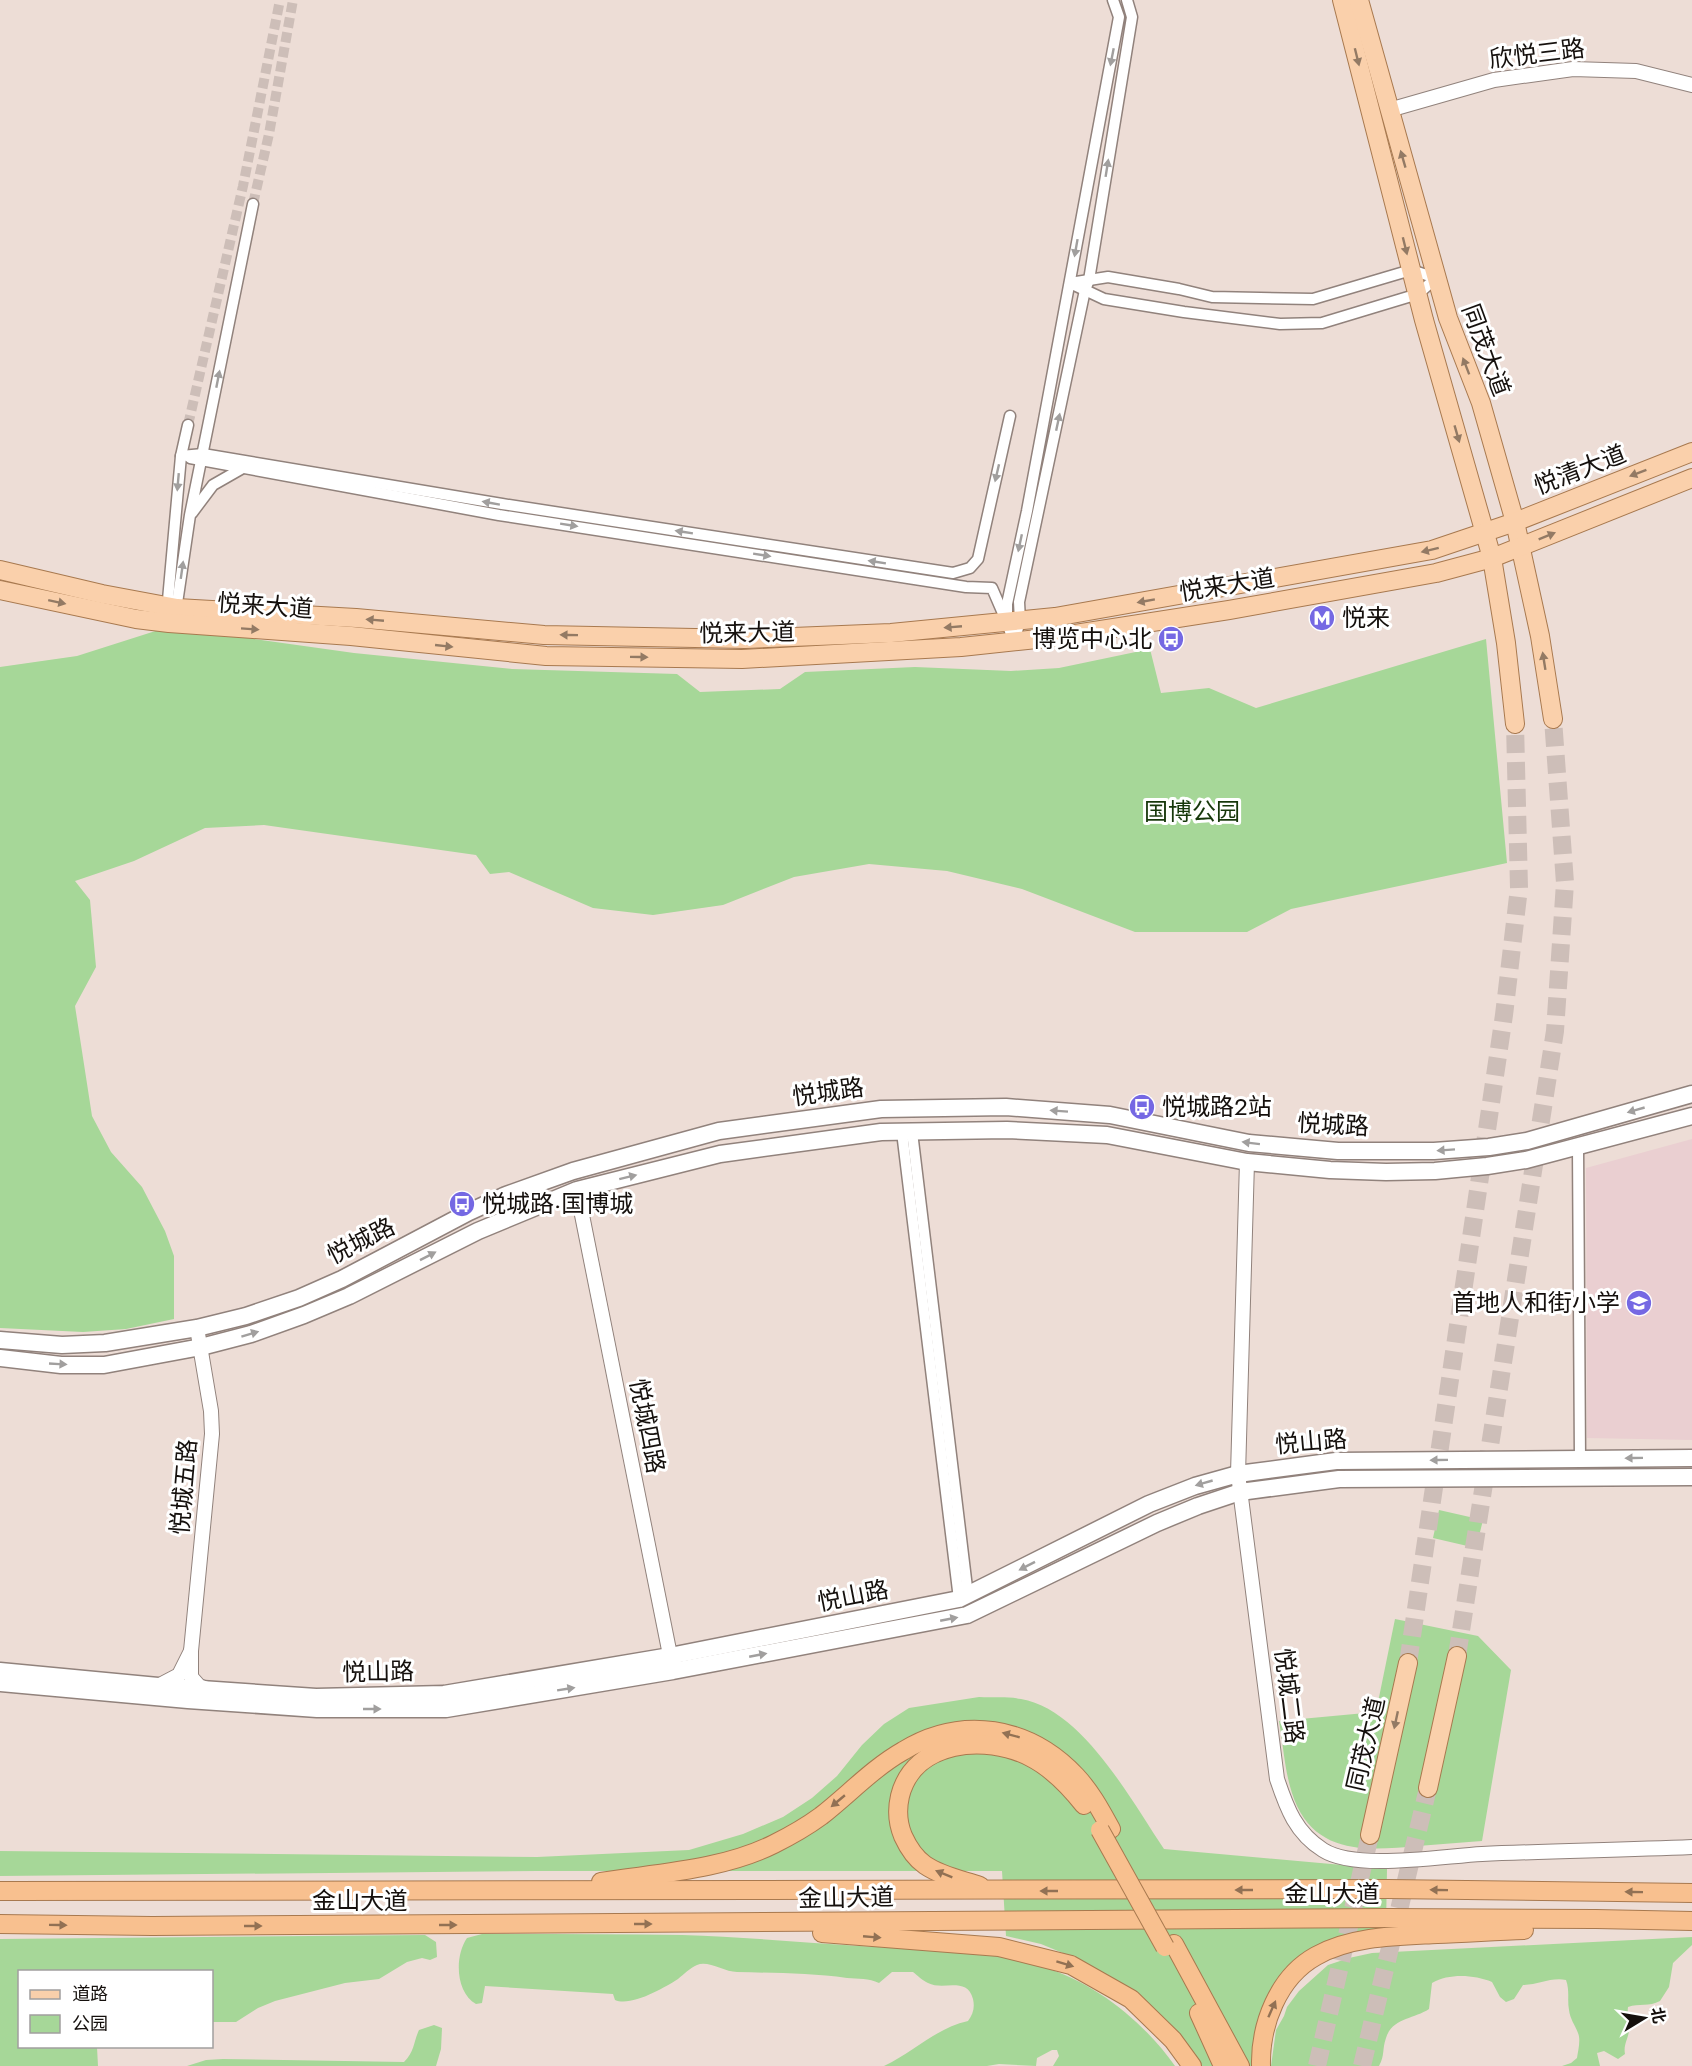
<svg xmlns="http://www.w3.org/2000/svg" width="1692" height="2066" viewBox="0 0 1692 2066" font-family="Jost,'Noto Sans SC',sans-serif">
  <rect width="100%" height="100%" fill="#edddd6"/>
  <path fill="#eacfd1" d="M1692,1139v301l-105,-2 -1,-270z"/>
  <g fill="#a6d798">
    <path d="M168,627l186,26 158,16 165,5 23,18 80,-3 25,-17 110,-5 96,4 48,-3 91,-19 11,44 48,-5 47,20 230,-69 21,224 -216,46 -44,23h-112l-113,-43 -75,-18 -78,-7 -75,13 -71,28 -70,10 -60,-7 -84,-36 -19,2 -14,-19 -212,-30 -59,3 -71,33 -59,20 15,19 6,67 -21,39 17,110 19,36 31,35 23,44 9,25v63l-48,10 -43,3 -83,-4v-661l77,-11z"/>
    <path d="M1439,1510l44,10 -7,28 -43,-10z"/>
    <path d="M1395,1619l83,17 33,34 -29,171c-22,2 -43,3 -64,5 -46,4 -97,10 -121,-40 -12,-26 -13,-57 -18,-85l97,-9z"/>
    <path d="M979,1697c13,1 28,-1 42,2 61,10 110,101 143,150l223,20 -1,60 -97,40 -35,97h-56l-128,-110 -29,-12 -35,-8 -4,-65h-465l-537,5v-25l537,6 152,-7 54,-16 40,-17 29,-19 25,-22 25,-31 22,-21 25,-16z"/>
    <path d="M482,1934c66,0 133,0 200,1 59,2 118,7 177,11 61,4 125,2 184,21 53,16 101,55 132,99h-122l6,-10 -2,-6h-5l-15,8 -1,8 -37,-2 -12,2h-103c30,-14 52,-38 84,-45 5,-7 7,-13 5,-22 -6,-23 -30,-8 -45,-16 -5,-2 -11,-8 -15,-11h-21l-13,11c-10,-5 -21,-4 -32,-5 -36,-5 -73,-5 -110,-6 -13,0 -29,-12 -40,-7 -7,3 -13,9 -19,14 -14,9 -47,28 -63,21l-2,-6 -128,-8 -3,17 -6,1c-20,-11 -22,-47 -9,-66z"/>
    <path d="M425,1935l11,7 1,15 -7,3 -8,-2 -15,4 -28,17 -34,4 -70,18 -17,7 -22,14h-24v-50h-192v74l77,1 1,19h-98v-127z"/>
    <path d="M1692,1937v8l-19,18 -4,24 -9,14c-11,6 -21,2 -32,6 -1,8 1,14 1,22 0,9 -6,15 -4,25l-7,5 -14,-8 -7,2 3,13h-38l9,-3 6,-5c1,-7 4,-18 1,-25 -3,-8 -8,-14 -9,-23 -2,-10 1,-19 -3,-30 -15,-3 -28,5 -43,5l-9,14 -8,3 -6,-5 -8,-15c-18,-7 -42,-9 -60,1l-3,26c-15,10 -37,9 -43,29 -4,11 -1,17 -7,28h-108l5,-36 8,-14 3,-9 12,-16 29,-26 21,-7 23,-5z"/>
    <path d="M434,2025l8,3 -1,21 -5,17h-249l19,-6 17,-1 181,3c11,-11 9,-19 15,-32z"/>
  </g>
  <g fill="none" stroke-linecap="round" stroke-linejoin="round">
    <g stroke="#cdbeb8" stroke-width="10" stroke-dasharray="10 5" stroke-linecap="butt">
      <path d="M253,204l16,-70 24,-134"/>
      <path d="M188,425l55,-239 37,-186"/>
    </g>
    <g stroke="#cdbeb8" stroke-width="18" stroke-dasharray="18 9" stroke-linecap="butt">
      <path d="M1457,1656l98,-625 10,-148 -12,-164"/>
      <path d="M1408,1663l96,-648 15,-127 -4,-164"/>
      <path d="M1317,2066l53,-231"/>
      <path d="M1362,2066l66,-278"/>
    </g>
    <g stroke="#91827c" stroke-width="13">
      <g id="minor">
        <path d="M1113,0l6,17 -92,494 -20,93v19l7,19 6,-21 -1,-19 66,-312 4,-10 43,-263 -5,-17"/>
        <path d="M1411,270l25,8 -18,16 -96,29 -42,1 -96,-12 -80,-13 -34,-16 38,-6 71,12 33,8 101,2z"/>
        <path d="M181,456l22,-2 299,50 451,69 17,-5 8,-9 32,-143"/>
        <path d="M190,458l309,57 467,72 26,1 13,30"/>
        <path d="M192,513l21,-28 28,-16"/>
        <path d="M176,610l14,-95 63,-311"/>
        <path d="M167,611l14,-155 7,-31"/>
        <path d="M902,1132l57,467"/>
        <path d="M912,1132l56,464"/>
        <path d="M1578,1147l2,312"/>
      </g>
    </g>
    <g stroke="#91827c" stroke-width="16">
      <g id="tertiary">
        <path d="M1389,110l105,-30 79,-11 63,2 56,14"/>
        <path d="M1247,1162l-9,312 39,305c10,30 19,54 46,71 33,21 119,6 159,4 70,-3 140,-4 210,-7"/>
        <path d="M577,1190l95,475"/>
        <path d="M191,1651l21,-217 -1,-23 -14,-83"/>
        <path d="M158,1686l21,-11 12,-24v26l8,9 8,3"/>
      </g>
    </g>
    <g stroke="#91827c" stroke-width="19">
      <g id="secondary">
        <path d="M0,1340l62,5 43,-2 92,-15 49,-12 53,-18 43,-19 127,-67 37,-17 67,-24 146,-40 162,-22 125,-2 104,8 139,28 89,8h96l55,-4 38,-6 165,-47"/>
        <path d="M0,1358l61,7h43l97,-18 50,-13 53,-19 45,-19 129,-65 99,-41 143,-36 161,-22 126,-2 100,5 140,27 83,8 56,2 49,-1 52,-5 39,-6 166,-44"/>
        <path d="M0,1671l158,15 158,11 128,-3 226,-38 289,-57 190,-95 46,-18 43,-12 98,-13 356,-3"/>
        <path d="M0,1683l188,17 129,9h129l227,-38 294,-56 190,-92 41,-17 42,-14 99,-13 353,-2"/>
      </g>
    </g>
    <g stroke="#a8794f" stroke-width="20">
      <g id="primary">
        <path d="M1342,0l82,320 68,238 14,85 9,81"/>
        <path d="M1359,0l89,318 33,85 34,119 25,114 13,83"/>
        <path d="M0,570l102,24 75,14 179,10 188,17 201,4 146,-6 164,-16 377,-67 83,-28 177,-70"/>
        <path d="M0,590l136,29 33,4 182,13 195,20 196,3 219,-12 95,-10 173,-27 207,-37 56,-15 200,-80"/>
        <path d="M1428,1788l29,-132"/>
        <path d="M1370,1835l38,-172"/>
      </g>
    </g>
    <g stroke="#a8794f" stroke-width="20">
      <g id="trunk">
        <path d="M601,1882c57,-9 121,-12 173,-38 16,-8 32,-17 47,-28 27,-21 52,-48 82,-65 59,-36 126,-25 173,25 15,16 25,35 35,53"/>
        <path d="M980,1886c-18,-6 -39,-10 -55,-21 -10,-7 -17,-18 -22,-29 -5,-12 -6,-27 -3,-40 14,-56 86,-62 130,-39 22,11 39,29 54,48"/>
        <path d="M0,1891l1387,-2 305,4"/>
        <path d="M0,1924l152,2 1236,-8 208,1 96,2"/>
        <path d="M822,1933l177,14 72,18 60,34 42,41 19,26"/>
        <path d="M1174,1944l66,122"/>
        <path d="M1199,2013l24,53"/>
        <path d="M1261,2066c-1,-41 17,-89 55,-110 35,-20 81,-20 121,-22 29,-1 58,-3 87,-4"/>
      </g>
    </g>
    <use href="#minor" stroke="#fff" stroke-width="10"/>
    <use href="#tertiary" stroke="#fff" stroke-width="14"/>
    <use href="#secondary" stroke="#fff" stroke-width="16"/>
    <use href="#primary" stroke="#fad0ab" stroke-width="18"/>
    <use href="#trunk" stroke="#f8c08f" stroke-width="18"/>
    <g stroke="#a8794f" stroke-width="20" stroke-linecap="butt">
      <path id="trunk-bridge" d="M1100,1830l65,117"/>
    </g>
    <use href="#trunk-bridge" stroke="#f8c08f" stroke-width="18"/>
  </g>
  <defs><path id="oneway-solid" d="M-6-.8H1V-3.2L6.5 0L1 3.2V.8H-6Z" transform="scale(1.5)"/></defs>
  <g fill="#a19f9e">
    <use href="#oneway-solid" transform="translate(1112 57) rotate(101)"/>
    <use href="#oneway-solid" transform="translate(1107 168) rotate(-81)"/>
    <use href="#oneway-solid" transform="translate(1076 248) rotate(100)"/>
    <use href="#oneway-solid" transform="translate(218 379) rotate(-79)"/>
    <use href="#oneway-solid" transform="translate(1058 422) rotate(-78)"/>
    <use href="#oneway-solid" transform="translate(997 473) rotate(103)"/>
    <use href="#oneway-solid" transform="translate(178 482) rotate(95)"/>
    <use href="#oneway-solid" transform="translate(491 503) rotate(-170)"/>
    <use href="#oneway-solid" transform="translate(569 525) rotate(9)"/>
    <use href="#oneway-solid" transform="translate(684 532) rotate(-171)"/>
    <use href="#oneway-solid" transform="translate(1020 543) rotate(102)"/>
    <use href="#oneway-solid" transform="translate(762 555) rotate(9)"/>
    <use href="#oneway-solid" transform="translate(877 562) rotate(-171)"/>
    <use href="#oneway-solid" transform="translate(182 570) rotate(-82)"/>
    <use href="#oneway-solid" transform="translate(1636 1110) rotate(164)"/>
    <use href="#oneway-solid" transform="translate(1059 1111) rotate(-176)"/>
    <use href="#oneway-solid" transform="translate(1251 1143) rotate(-173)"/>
    <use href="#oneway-solid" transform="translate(1446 1150) rotate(176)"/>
    <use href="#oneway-solid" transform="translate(628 1177) rotate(-14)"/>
    <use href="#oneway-solid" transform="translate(428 1256) rotate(-27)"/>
    <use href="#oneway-solid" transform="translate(250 1334) rotate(-17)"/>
    <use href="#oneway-solid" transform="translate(58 1364) rotate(3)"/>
    <use href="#oneway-solid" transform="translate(1634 1458) rotate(179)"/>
    <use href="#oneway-solid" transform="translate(1439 1460) rotate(179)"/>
    <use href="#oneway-solid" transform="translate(1204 1483) rotate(164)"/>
    <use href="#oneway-solid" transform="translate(1027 1566) rotate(153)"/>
    <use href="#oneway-solid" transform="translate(949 1619) rotate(-11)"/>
    <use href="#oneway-solid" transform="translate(758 1655) rotate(-11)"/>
    <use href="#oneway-solid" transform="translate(566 1689) rotate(-9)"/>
    <use href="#oneway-solid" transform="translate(372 1709)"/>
  </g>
  <g fill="#937a64">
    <use href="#oneway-solid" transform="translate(1357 57) rotate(76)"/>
    <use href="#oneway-solid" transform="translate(1403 159) rotate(-106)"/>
    <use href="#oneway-solid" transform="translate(1405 246) rotate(76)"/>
    <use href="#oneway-solid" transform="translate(1466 366) rotate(-111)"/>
    <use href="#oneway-solid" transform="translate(1457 434) rotate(74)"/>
    <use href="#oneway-solid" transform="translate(1638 473) rotate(159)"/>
    <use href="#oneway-solid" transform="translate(1547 536) rotate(-22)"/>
    <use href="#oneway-solid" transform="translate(1430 550) rotate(166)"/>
    <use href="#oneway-solid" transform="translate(1146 601) rotate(170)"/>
    <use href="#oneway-solid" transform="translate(57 602) rotate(12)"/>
    <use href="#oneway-solid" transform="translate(375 620) rotate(-175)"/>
    <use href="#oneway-solid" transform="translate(953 627) rotate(175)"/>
    <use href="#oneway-solid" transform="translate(250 629) rotate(4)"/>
    <use href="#oneway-solid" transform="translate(569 635) rotate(-179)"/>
    <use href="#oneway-solid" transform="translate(444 646) rotate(6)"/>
    <use href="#oneway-solid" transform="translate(639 657) rotate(1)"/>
    <use href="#oneway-solid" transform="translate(1544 661) rotate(-99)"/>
    <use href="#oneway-solid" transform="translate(1396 1720) rotate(102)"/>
  </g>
  <g fill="#927154">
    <use href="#oneway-solid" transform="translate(1011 1735) rotate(-165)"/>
    <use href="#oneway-solid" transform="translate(838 1801) rotate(140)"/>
    <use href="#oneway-solid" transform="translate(944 1874) rotate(-158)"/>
    <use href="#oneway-solid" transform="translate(1244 1890) rotate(180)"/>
    <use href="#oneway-solid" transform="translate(1439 1890) rotate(-179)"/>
    <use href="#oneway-solid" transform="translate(1049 1891) rotate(180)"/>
    <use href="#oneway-solid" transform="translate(1634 1892) rotate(-179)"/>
    <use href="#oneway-solid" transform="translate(643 1924)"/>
    <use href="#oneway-solid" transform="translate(58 1925) rotate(1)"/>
    <use href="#oneway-solid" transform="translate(448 1925)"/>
    <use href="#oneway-solid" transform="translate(253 1926)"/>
    <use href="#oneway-solid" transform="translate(872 1937) rotate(5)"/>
    <use href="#oneway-solid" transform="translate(1065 1964) rotate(17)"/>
    <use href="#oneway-solid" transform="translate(1272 2009) rotate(-66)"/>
  </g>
  <defs>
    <g id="metro-disc" transform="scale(1.35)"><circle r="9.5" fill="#7568e3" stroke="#fff"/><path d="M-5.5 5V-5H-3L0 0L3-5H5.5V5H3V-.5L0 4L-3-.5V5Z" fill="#fff"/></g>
    <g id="bus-disc" transform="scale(1.35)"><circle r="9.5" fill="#7568e3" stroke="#fff"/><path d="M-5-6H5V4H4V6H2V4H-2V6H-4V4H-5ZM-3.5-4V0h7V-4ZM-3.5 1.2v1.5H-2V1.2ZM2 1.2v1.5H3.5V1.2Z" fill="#fff"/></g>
    <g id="school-disc" transform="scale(1.35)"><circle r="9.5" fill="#7568e3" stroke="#fff"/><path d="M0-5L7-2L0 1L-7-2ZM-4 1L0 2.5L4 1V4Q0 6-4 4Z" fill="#fff"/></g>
  </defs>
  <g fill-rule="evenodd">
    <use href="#metro-disc" x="1322" y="618"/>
    <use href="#bus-disc" x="1171" y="639"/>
    <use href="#bus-disc" x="1142" y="1107"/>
    <use href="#bus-disc" x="462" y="1204"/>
    <use href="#school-disc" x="1639" y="1303"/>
  </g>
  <g text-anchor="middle" stroke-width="6" stroke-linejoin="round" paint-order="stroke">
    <g font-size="24" fill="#15100d" stroke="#fff">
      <text transform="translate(1537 54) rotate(-7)" y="8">欣悦三路</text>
      <text transform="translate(1486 350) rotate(70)" y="8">同茂大道</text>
      <text transform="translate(1580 470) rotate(-21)" y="8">悦清大道</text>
      <text transform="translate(1227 585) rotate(-9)" y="8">悦来大道</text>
      <text transform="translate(265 606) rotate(4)" y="8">悦来大道</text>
      <text transform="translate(747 633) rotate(-1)" y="8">悦来大道</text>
      <text transform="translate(828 1092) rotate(-8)" y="8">悦城路</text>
      <text transform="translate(1333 1125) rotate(3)" y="8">悦城路</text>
      <text transform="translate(361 1241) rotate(-27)" y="8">悦城路</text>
      <text transform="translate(647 1426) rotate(79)" y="8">悦城四路</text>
      <text transform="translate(1311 1442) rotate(-5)" y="8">悦山路</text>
      <text transform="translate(184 1487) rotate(-85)" y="8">悦城五路</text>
      <text transform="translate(853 1596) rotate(-11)" y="8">悦山路</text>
      <text transform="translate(378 1672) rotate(-1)" y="8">悦山路</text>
      <text transform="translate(1289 1696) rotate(83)" y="8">悦城二路</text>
      <text transform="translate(1366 1744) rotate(-77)" y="8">同茂大道</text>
      <text x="1332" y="1902">金山大道</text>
      <text transform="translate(846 1898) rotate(-1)" y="8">金山大道</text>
      <text x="360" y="1909">金山大道</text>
    </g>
    <g font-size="24" fill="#15100d" stroke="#fff" text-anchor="start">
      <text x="1342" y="626">悦来</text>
      <text x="1152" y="647" text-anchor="end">博览中心北</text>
      <text x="1162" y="1115">悦城路2站</text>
      <text x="482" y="1212">悦城路·国博城</text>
      <text x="1620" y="1311" text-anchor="end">首地人和街小学</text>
    </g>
    <g font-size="24" fill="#16370a" stroke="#fff">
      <text x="1192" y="820">国博公园</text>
    </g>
  </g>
  <rect x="18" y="1970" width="195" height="78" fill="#ffffff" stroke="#a19f9e" stroke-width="1.5"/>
  <rect x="30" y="1990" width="30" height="9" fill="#fad0ab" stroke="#a19f9e" stroke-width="1.5"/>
  <text x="72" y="2000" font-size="18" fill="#15100d">道路</text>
  <rect x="30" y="2015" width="30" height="18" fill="#a6d798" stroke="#a19f9e" stroke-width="1.5"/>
  <text x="72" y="2030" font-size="18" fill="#15100d">公园</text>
  <g transform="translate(1644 2018) rotate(79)" stroke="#ffffff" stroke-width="4.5" paint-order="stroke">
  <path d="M0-4.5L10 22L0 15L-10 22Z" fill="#15100d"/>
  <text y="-9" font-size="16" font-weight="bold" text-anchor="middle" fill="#15100d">北</text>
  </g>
</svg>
